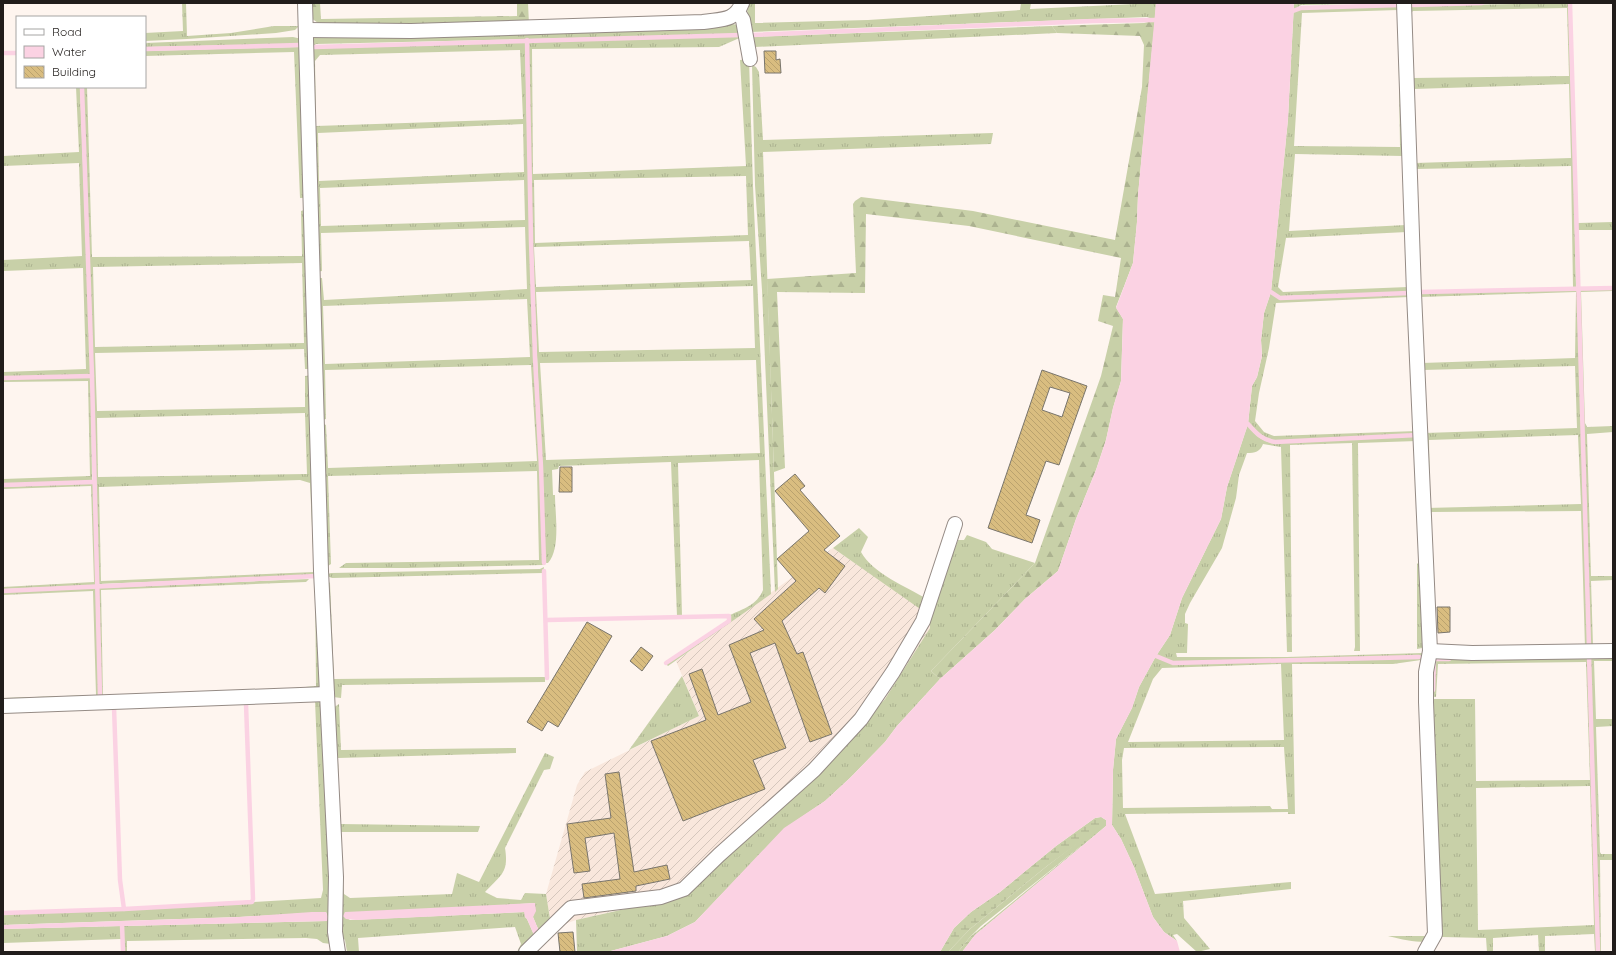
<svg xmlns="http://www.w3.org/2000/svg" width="1616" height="955" viewBox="0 0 1616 955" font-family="Quicksand,sans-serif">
  <defs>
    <pattern id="industrial-furrows" width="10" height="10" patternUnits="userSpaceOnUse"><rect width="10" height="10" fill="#f9e7dc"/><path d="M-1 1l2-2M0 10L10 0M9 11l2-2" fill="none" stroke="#d5c6bc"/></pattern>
    <pattern id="grass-tufts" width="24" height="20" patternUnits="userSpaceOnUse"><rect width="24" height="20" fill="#c8d0a8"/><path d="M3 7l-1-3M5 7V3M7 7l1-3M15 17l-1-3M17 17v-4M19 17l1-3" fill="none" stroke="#acb290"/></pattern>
    <pattern id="forest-firs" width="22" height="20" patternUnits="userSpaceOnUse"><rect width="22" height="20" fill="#c8d0a8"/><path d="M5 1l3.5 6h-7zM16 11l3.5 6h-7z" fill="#acb290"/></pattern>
    <pattern id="wetland-marsh" width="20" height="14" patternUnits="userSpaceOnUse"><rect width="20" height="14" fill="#c8d0a8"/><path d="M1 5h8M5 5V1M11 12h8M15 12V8" fill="none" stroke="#acb290"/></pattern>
    <pattern id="building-back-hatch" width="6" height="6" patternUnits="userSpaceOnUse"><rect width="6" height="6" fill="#d9bd80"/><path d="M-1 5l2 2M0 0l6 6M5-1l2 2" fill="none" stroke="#baa26e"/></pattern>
  </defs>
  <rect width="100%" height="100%" fill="#fef5ef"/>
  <path fill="url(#industrial-furrows)" d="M833,548l97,67v13l-45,71 -36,40 -168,156 -105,25 -26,9 1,-4 -5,-31 31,-109 8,-13 114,-56 -23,-55z"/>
  <g fill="url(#grass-tufts)" fill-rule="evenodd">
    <path d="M182,3h4l1,33 44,-3 43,-7h25l-4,4 -19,3 -89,6 -42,2v-8l38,-2z"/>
    <path d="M747,3h8v20l113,-3 152,-10 1,-7h10l-1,6 126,-6 -1,17 -8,-3 -397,15 -2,-3z"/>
    <path d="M1294,3h109l6,185 -4,-1 -2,-31 -108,-2 -6,77 117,-6v-28h3l3,62 -4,-1 -1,-26 -121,6 -8,49 5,5 125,-5 -1,-22 5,-2 1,55h-3l-1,-21 -133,6 -7,45 -10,45 -4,28 9,11 10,4 143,-5 -6,-105h3l11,314 -3,8 -5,1v-85l2,-2 -2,-121 -59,2 2,208h-6l1,-4 -3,-204 -62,2 2,207h-5l-6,-205 -18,-3c-3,8 -8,9 -16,9l-8,22 -3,23 -14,50 -32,55 -5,11v9l3,1 -1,29h-11l1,4h110l136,-4 -2,7 -28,4h-101l3,150h-7v-2l-163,2 30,80 136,-12v7l-108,12 1,17 26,31 -13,3 -20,-18 -4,1 4,6 -13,-9 -11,-15 -19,-50 -13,-28 -9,-14 1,-55 3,-31 16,-31 7,-21 17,-31 14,-21 12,-37 39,-79 6,-32 21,-63 4,-38 5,-9 5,-21 -1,-16 3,-27 7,-21 17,-173zM1399,3l2,1 -2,2 -105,4 7,-5zM1398,10l2,137 -106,-1 8,-133zM1408,292l1,2 -129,5 -8,-6 8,3zM1248,425l18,15 8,1 144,-6 -144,8c-11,-1 -20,-8 -26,-18zM1281,664l3,76 -156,2 25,-63 9,-11zM1284,747l4,62h-16l-2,-3 -147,2 -1,-48 2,-12z"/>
    <path d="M1570,3l6,284h-3l-2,-121 -156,3 6,124 156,-3 12,360h-128l-4,-2h128l-4,-137 -149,1 -2,1 1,35 -4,3 -1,-43 155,-4 -3,-69 -149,5 1,59h-4l-2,-66 153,-5 -2,-62 -152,4 2,58h-2l-6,-119h2l3,54 153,-5 1,-66 -156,5 -1,6h-2l-5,-173 2,3 1,30 156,-5 -2,-74 -156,5 1,30 -2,3 -3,-96 3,5 1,47 156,-2 -2,-68 -154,3 -5,5 3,-10z"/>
    <path d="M732,24l7,1 4,9 -427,10 -2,2 2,2 209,-6 6,248 9,178 3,97 -136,3h-68l7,-5 193,-3 -2,-89 -209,5 3,88 -3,2 -6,-143 4,2 2,43 209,-7 -6,-96 -206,5 1,49 -4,1 -5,-142h5l2,22 203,-11 -2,-62 -204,6 1,38 -5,1 -6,-232 2,-2 5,-2zM520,50l3,69 -207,7 -1,-65 5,-6zM523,124l1,48 -205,9 -1,-48zM524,180l1,40 -204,6 -1,-38zM527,299l3,58 -205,7 -2,-58z"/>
    <path d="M1052,26l5,7 -302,14 -4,-4 -1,-6z"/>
    <path d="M744,36l-25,11 -187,2 1,125 213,-8 -6,-106 9,-1 4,127 18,408 -103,72 -2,-2 64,-43v-6c13,-6 27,-10 33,-25l-4,-130 -81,3 4,153h-5l-6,-154 -112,4 -1,3 -6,1 1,25h2c0,19 6,54 -7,68h-3l-3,-97 -8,-177 -7,-248zM746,176l2,59 -213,8 -1,-63zM749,241l2,39 -215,7 -2,-40zM753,286l2,62 -216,4 -3,-60zM756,360l4,93 -214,7 -6,-97z"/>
    <path d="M293,37l9,2 4,159h-6l-6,-146 -149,4v-5l153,-4 3,-1 -2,-2 -154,3v-4z"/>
    <path d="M752,65l4,2 3,5 4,68 230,-7 -2,11 -228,8 15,437 -3,3 -13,-302 -7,-105z"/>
    <path d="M76,87h4l11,288 -88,2v-5l83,-3 -3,-101 -80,3v-11l79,-4 -3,-93 -76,3v-10l76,-4z"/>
    <path d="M83,87h4l5,170 210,-1 -1,-45 6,-2 4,160h-6l-1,-20 -209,4 2,58 208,-4v-31l7,-1 9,314 -318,14v-5l93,-3 -3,-104 -90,4v-3l93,-5 4,110 -2,-109 211,-9 -3,3 -205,8 2,106 180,-7 33,-3 -1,-111 -217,9zM302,263l2,80 -209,4 -2,-80zM305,413l2,61 -209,3 -1,-59zM300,480l10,3 4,89 -213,9 -2,-94z"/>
    <path d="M1613,222v8h-35v-7z"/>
    <path d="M1613,288v3l-32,1 4,131 2,4 26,-1v6l-26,2 4,142h22v4l-22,1 2,65 -4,1 -11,-357z"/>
    <path d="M91,377l1,104 -89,3v-5l87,-3 -2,-95 -85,1v-3z"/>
    <path d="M93,483l3,102 -93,4v-2l91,-5 -3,-96 -88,3v-2z"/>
    <path d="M859,528l9,9 -7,15c11,21 46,35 66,47l-4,12 -90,-63z"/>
    <path d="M967,535l19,7 6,7 43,14 -104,108 9,8 -43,47 -12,16 -34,35 -26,24 -41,28 -89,93 -28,14 -60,16h-30l-1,-32 89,-20 184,-161 36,-40 45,-71v-13l28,-75h6z"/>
    <path d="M544,567l-1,6 -211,5 -5,-2 1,-2 3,-1 209,-4z"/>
    <path d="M326,580l4,3 4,96 211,-2v5l-203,3 -1,13 -8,-1z"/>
    <path d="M1613,655l-179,4 -1,36 2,-35 153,-3 9,295h-2l-1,-18 -49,2v16h-6l-1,-17 -45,3v14h-6l-1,-14 -44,-1 -2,-4 -8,-234h43l1,82 114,-1 -4,-118 -148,2 -2,33 -6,-1 1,-38zM1590,786l4,139 -116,5 -2,-142z"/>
    <path d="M1613,656v5h-19l2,58h17v7l-17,1 4,125 1,2h12v6h-13l1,92h-3l-8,-295z"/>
    <path d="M682,676l17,40 -70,34z"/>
    <path d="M322,699l5,60 4,185 -8,-1 -6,-4 -11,-1 -179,3v11h-3l-1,-26 204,-5 1,-4 -2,-5 -87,5 -236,8v-11l122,-4 196,-12 2,-8 -8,-189 -56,1z"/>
    <path d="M339,704l2,46 175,-2v5l-178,5 2,66 140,2 -2,6h-137l-1,20 -2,2 -5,-146z"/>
    <path d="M545,753l9,4 -4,12 -6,1 -39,78c4,25 -4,27 -20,44l12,6 24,2 4,-7 21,1 5,31 -26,27h-8l4,-8 -6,-17 -157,11 1,14h-12l-2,-12 -2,-2 -3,-22 1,-54 3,32 6,4 102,-4 5,-21 22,9zM535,903l-2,14 6,14 -5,4 -7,-16 -2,-2v-5l-175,8 -7,-4z"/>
    <path d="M1428,808l4,116 -3,16c-8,5 -32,-2 -41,-4h41l-5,-127z"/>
    <path d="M1081,840v6l-100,80 -11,11 -12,15h-10l22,-23 77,-63z"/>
    <path d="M121,926v13l-118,4v-14z"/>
  </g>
  <g fill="url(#forest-firs)">
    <path d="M308,3h12l1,16 196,-3v-13h11l1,21 -208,1 -10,-7z"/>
    <path d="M1155,20l-17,175 -1,27 -4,41 -17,44 7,12 -2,62 -8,27 -7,32 -10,30 -20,49 -18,52 -33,28 -30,31 -55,49 -9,-8 104,-108 66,-187 12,-50 -15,-5 5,-26 12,2 6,-39 -152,-32 -103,-12 -1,79 -88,-1 8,176 -11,4 -7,-193 89,-6 -3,-69 2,-3 6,-4 112,14 142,29 27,-153 2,-42 -4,-9 -83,-3 -5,-7 92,-3z"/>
  </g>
  <path fill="url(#wetland-marsh)" d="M1101,817l5,3v6l-131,109 -13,17h-4l12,-15 111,-91v-5l-34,25 -77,63 -22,23h-8l14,-24 17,-16 29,-20 56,-46 39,-28z"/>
  <g fill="#fbd2e3">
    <path d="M1156,3h138l-6,116 -17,173 -7,21 -3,27 1,16 -5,21 -5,9 -4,38 -21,63 -6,32 -39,79 -12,37 -14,21 -17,31 -7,21 -16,31 -3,31 -1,55 9,14 13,28 19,50 11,15 13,9 3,11h-218l13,-17 131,-109v-6l-5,-3 -6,1 -39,28 -56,46 -29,20 -17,16 -14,24h-333l60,-16 28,-14 89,-94 41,-27 26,-24 34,-35 12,-16 43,-47 55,-49 30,-31 33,-28 18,-52 20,-49 10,-30 7,-32 8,-27 2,-62 -7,-11 17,-45 4,-41 1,-27z"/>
    <path d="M535,903l1,8 -3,6 6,14 -5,4 -7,-16 -2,-2 -1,-5 -167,8 -11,-1 -3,-3 2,-4z"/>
    <path d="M312,912h14l2,6 -1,3 -324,8v-4l236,-8z"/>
  </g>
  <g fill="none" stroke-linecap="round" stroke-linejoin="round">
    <g stroke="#fbd2e3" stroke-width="4.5">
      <path d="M1570,3l19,644"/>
      <path d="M1413,5l69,-2"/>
      <path d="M1293,11l8,-3 99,-3"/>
      <path d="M752,35l341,-14 62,-1"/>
      <path d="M527,40l4,201 4,117 6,109 3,96"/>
      <path d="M314,47l427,-12"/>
      <path d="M145,49l155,-4"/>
      <path d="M3,53h14"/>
      <path d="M82,87l10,289 8,320"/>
      <path d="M1271,292l9,6 129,-5"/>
      <path d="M1421,292l192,-4"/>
      <path d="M3,378l89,-2"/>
      <path d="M1248,424c8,9 14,16 27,18l142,-7"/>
      <path d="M3,485l90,-3"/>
      <path d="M544,571l3,107"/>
      <path d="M3,591l313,-15"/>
      <path d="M547,620l182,-4v5l-63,42"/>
      <path d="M1156,656l17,7 246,-6"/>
      <path d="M1589,656l9,296"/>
      <path d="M1433,690l1,-31h15"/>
      <path d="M124,909l128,-7 1,-3 -7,-195"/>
      <path d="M3,913l121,-4 -4,-29 -6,-173"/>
      <path d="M122,924l1,28"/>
    </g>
  </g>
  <g fill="url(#building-back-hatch)" stroke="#79756c" fill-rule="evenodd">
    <path d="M764,51h12v9l4,-1 1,14h-16z"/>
    <path d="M1042,370l45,16 -28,79 -13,-4 -20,54 14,5 -8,23 -44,-15zM1050,387l20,6 -8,24 -20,-7z"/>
    <path d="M560,467h12v25h-13z"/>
    <path d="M795,474l10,12 -5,4 40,46 -16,14 21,16 -20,27 -6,-5 -37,33 15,33 6,-2 29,82 -22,8 -35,-99 -25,10 36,95 -33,12 12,29 -82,32 -32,-80 55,-21 -17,-46 13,-5 16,46 33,-13 -22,-57 35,-15 -10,-11 42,-38 -19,-22 32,-28 -34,-40z"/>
    <path d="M1437,607h13v25l-12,1z"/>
    <path d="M587,622l25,14 -54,91 -10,-6 -6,10 -15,-9z"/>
    <path d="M641,647l12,9 -11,15 -12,-10z"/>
    <path d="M619,772l15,100 33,-7 3,14 -34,7v5l-52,7 -2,-14 38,-5 -6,-46 -29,5 5,33 -16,2 -7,-49 44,-6 -6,-44z"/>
    <path d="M573,932l2,20h-15l-2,-19z"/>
  </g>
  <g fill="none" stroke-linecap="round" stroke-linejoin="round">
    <g stroke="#958b85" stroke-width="16">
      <g id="minor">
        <path d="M305,3l16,568 15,306 -1,55 3,20"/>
        <path d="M1404,3l10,290 16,358 -4,21v30l9,232 -10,18"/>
        <path d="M738,12l5,8 7,39"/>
        <path d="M306,30l105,1 292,-9c17,-3 32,0 39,-19"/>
        <path d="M1430,651l42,2 141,-2"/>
        <path d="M3,706l324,-12"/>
        <path d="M526,952l45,-44 90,-11 23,-8 35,-34 95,-85 47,-51 32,-47 30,-51 32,-97"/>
      </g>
    </g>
    <use href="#minor" stroke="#fff" stroke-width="14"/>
  </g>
  <rect width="1616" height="955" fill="none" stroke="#211d1b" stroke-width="8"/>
  <rect x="16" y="16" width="130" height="72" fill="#ffffff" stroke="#a6a5a4"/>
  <rect x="24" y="29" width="20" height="6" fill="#ffffff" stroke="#a6a5a4"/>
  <text x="52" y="36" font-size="12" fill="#211d1b">Road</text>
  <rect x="24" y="46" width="20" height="12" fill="#fbd2e3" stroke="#a6a5a4"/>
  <text x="52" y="56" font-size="12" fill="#211d1b">Water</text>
  <rect x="24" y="66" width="20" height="12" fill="url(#building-back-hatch)" stroke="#a6a5a4"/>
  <text x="52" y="76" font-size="12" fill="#211d1b">Building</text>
</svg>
